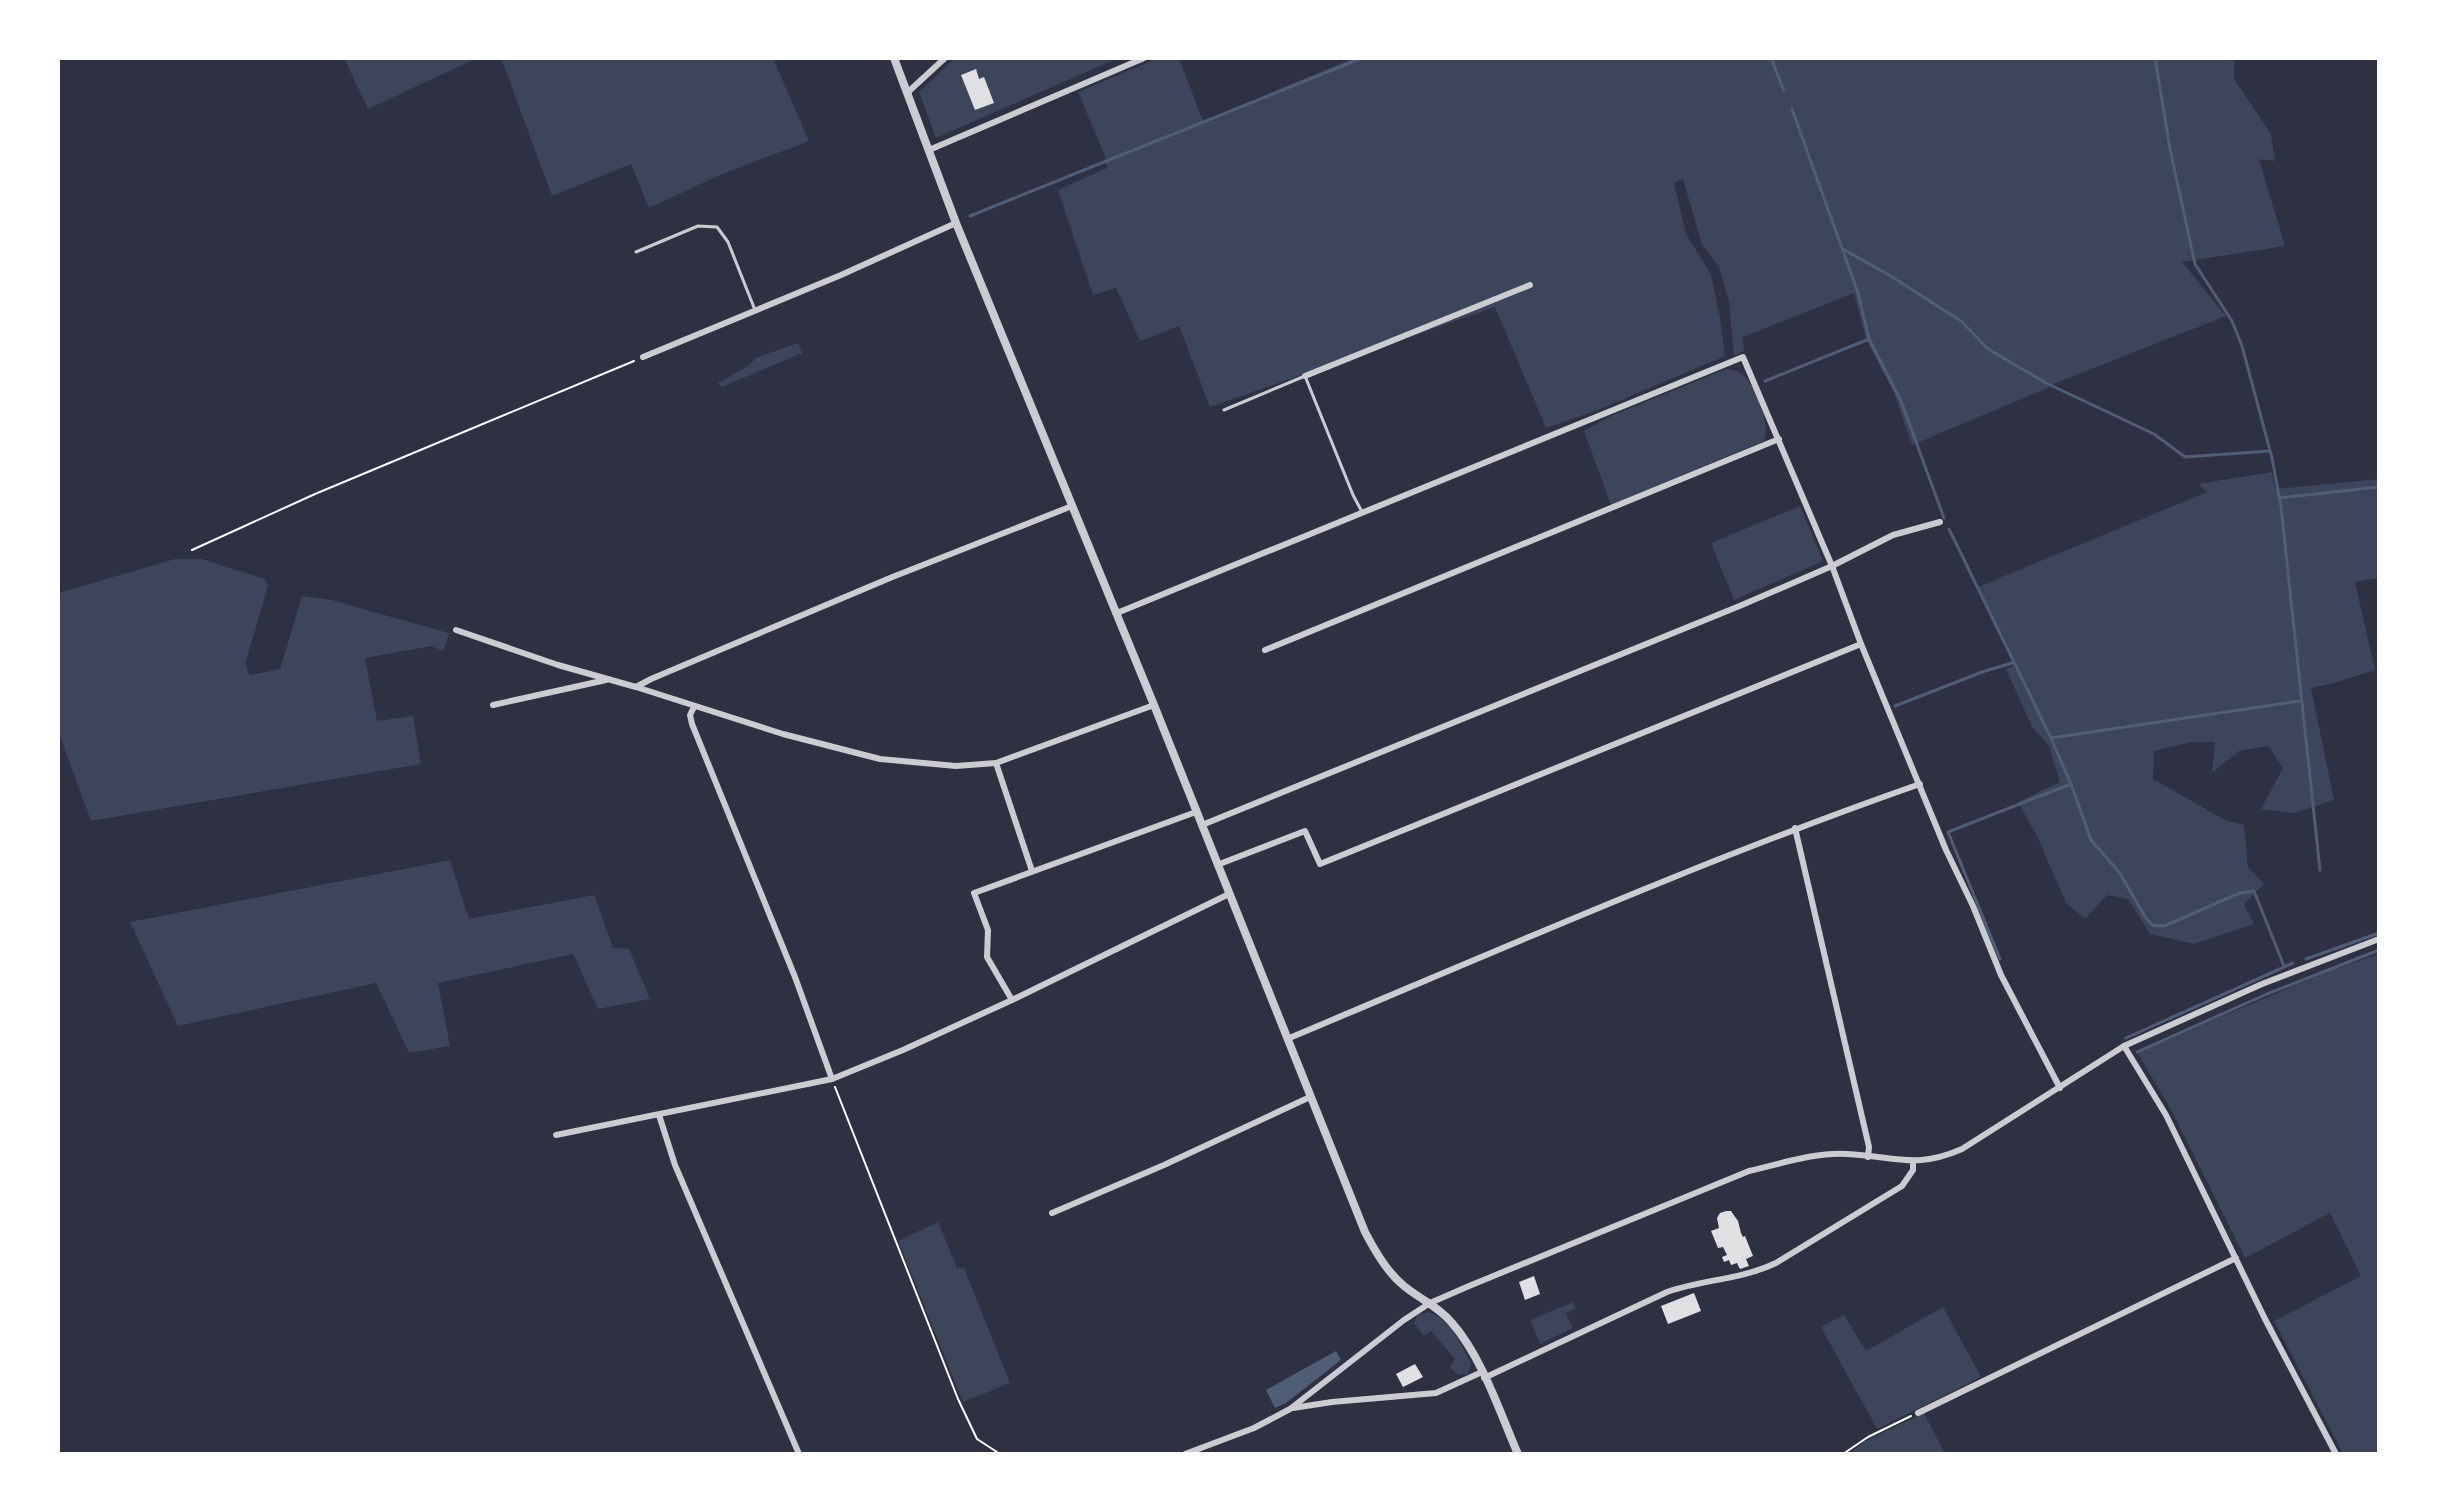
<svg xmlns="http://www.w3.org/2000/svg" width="2437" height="1512" viewBox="0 0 2437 1512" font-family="'Source Serif 4',serif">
  <rect width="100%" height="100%" fill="#2d3142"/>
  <g fill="#3c4559">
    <path d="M344,58h133l-109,51z"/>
    <path d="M501,58h272l36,83 -89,34 -71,33 -18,-44 -79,32z"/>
    <path d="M955,58h163l-182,80 -17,-46z"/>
    <path d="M1159,58h20l24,63 151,-63h880v21l37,55 4,27 -16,-2 26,87 -103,16 44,54 -170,67 -8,5 -136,57 -18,-52 -28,-54 -12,-46 -111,44 1,14 -10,5 -5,-55 -10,-34 -17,-23 -19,-65 -9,4 12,51 25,40 9,44 5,38 -127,54 -52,18 -51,-121 -285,100 -31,-81 -39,15 -24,-53 -23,7 -35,-105 49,-22 -2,-12 -27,-64z"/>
    <path d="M798,343l4,10 -80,34 -4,-4 30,-17 8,-8z"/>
    <path d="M1726,369c5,1 9,1 13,3 15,8 33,54 25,69l-153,64 -27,-74 25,-14z"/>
    <path d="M2272,472l3,17 104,-10v99l-24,4 20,88 -41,13 -23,5 23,112 -40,13 -33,-4 22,-41 -15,-22 -29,5 -27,22 3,-31h-23l-38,9 -1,28 72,41 19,5 4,42 16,17 -20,20 10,20 -60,20 -44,-10 -22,-35 -21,-4 -22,24 -19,-16 -29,-67 -19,-34 42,-20 -11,-36 -17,-19 -26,-58 10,-5 -38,-77 229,-95 -9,-8z"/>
    <path d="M1800,506l20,47 2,6 -3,4 -85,37 -23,-57z"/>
    <path d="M175,559h27l63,20 3,7 -23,78 5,11 30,-6 22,-73 29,4 118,33 -6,18 -11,-5 -67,12 12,63 36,-5 8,48 -330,57 -33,-90v-138z"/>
    <path d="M450,860l19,59 125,-24 19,53 16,1 21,50 -52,10 -25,-55 -135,29 12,63 -41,7 -33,-70 -198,43 -48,-104z"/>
    <path d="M2379,954v500h-36l-69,-133 87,-45 -31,-63 -85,45 -74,-148 -34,-58 195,-82z"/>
    <path d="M938,1222l19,46h7l46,115 -47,19 -65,-161z"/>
    <path d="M1573,1302l3,6 -10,5 7,15 -33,16 -10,-24z"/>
    <path d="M1943,1307l38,70 -104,52 -56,-102 23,-12 22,36z"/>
    <path d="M1428,1312c22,6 33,33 43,51l-3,11 -10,1 -8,-8 5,-8 -24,-28 -7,5 -10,-13 4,-8z"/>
    <path d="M1924,1413l21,41h-90l-2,-3 12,-10z"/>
  </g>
  <path fill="#4f5d75" d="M1336,1351l5,9 -55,43 -11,5 -9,-18z"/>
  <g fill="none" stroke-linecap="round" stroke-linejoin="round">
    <g stroke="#4f5d75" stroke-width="3">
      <path d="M1771,58l13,33"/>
      <path d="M2155,58l15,91 25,115 37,57 10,25 30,112 9,49 39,363"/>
      <path d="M1792,109l66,184 11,46 32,62 43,117"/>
      <path d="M970,216l392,-158"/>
      <path d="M1843,249l46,26 72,46 27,28 58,34 108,51 31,23 85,-6"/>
      <path d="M1765,381l104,-42"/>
      <path d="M2280,498l99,-11"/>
      <path d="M1949,529l102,209 20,46 20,56 28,32 27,46 6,7 12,1 76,-33 14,-2 30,75"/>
      <path d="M1895,706l87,-34 30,-9"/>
      <path d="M2051,738l249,-37"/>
      <path d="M2000,959l-52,-127 123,-48"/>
      <path d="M2306,959l73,-26"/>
      <path d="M2126,1038l167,-75"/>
      <path d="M2137,1052l130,-58 112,-44"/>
    </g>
  </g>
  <g fill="#e0e0e3">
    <path d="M976,69l3,10 5,-2 10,26 -19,7 -14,-35z"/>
    <path d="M1726,1211h5l7,10 3,12 2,4 2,-1 8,20 -7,3 3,7 -9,3 -3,-6 -6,2 -2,-5 -5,2 -2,-5 5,-2 -4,-8 -5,1 -7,-17 8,-3 -2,-10 3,-5z"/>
    <path d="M1534,1276l6,18 -15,6 -6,-18z"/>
    <path d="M1694,1293l7,18 -33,13 -7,-18z"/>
    <path d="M1415,1364l8,13 -20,10 -7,-13z"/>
  </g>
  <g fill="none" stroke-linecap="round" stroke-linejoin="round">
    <g stroke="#fff" stroke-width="2">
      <path d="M192,550l123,-56 319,-133"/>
      <path d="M835,1087l123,312 19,40 23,15"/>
      <path d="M1843,1454l25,-17 43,-21"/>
    </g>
    <g stroke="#caccd0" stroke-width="3">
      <path d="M636,252l62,-26 19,1 11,15 27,68"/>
      <path d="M1224,410l81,-34 48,119 8,15"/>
    </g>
    <g stroke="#caccd0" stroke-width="6">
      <path d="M907,93l38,-35"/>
      <path d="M929,150l215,-92"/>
      <path d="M643,357l198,-82 115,-52"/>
      <path d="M1305,376l225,-91"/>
      <path d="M1117,613l626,-256 89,209 29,78 85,206 27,56 28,69 59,113"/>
      <path d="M456,630l102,35 78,22 147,47 97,25 76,7 40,-3 158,-58"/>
      <path d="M1265,650l514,-211"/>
      <path d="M636,687l15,-8 239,-101 182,-72"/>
      <path d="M493,705l113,-25"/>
      <path d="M694,707l-4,8 2,9 103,253 37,102"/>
      <path d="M996,763l36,108"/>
      <path d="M1202,825l540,-220 90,-39 61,-31 47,-13"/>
      <path d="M1795,828l74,319 -1,10"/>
      <path d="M1217,865l88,-34 15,33 541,-220"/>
      <path d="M1012,1000l-25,-43 1,-27 -14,-37 222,-81"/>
      <path d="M1287,1039c210,-88 418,-180 633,-255"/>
      <path d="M2124,1046l42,69 99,204 71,135"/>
      <path d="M659,1115l16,50 124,289"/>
      <path d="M556,1135l276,-56 71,-29 109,-50 217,-106"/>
      <path d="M1052,1213l112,-48 146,-68"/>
      <path d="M1484,1378l183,-86c37,-13 73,-12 109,-29l126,-77 11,-16v-8"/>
      <path d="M1293,1408l39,-6 104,-9 46,-21"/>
      <path d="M1918,1413l318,-155"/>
      <path d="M1185,1454l69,-26 36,-19 114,-89 26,-17 39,-17 280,-115c31,-7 66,-19 98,-17 47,2 67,16 115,-5l162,-103 138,-62 117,-45"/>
    </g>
    <path stroke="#caccd0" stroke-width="8" d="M894,58l62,165 198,482 211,527c10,19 22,40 39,54 16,13 35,21 48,37 30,34 48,90 66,131"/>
  </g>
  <rect width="2437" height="1512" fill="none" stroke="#ffffff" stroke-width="120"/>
</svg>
